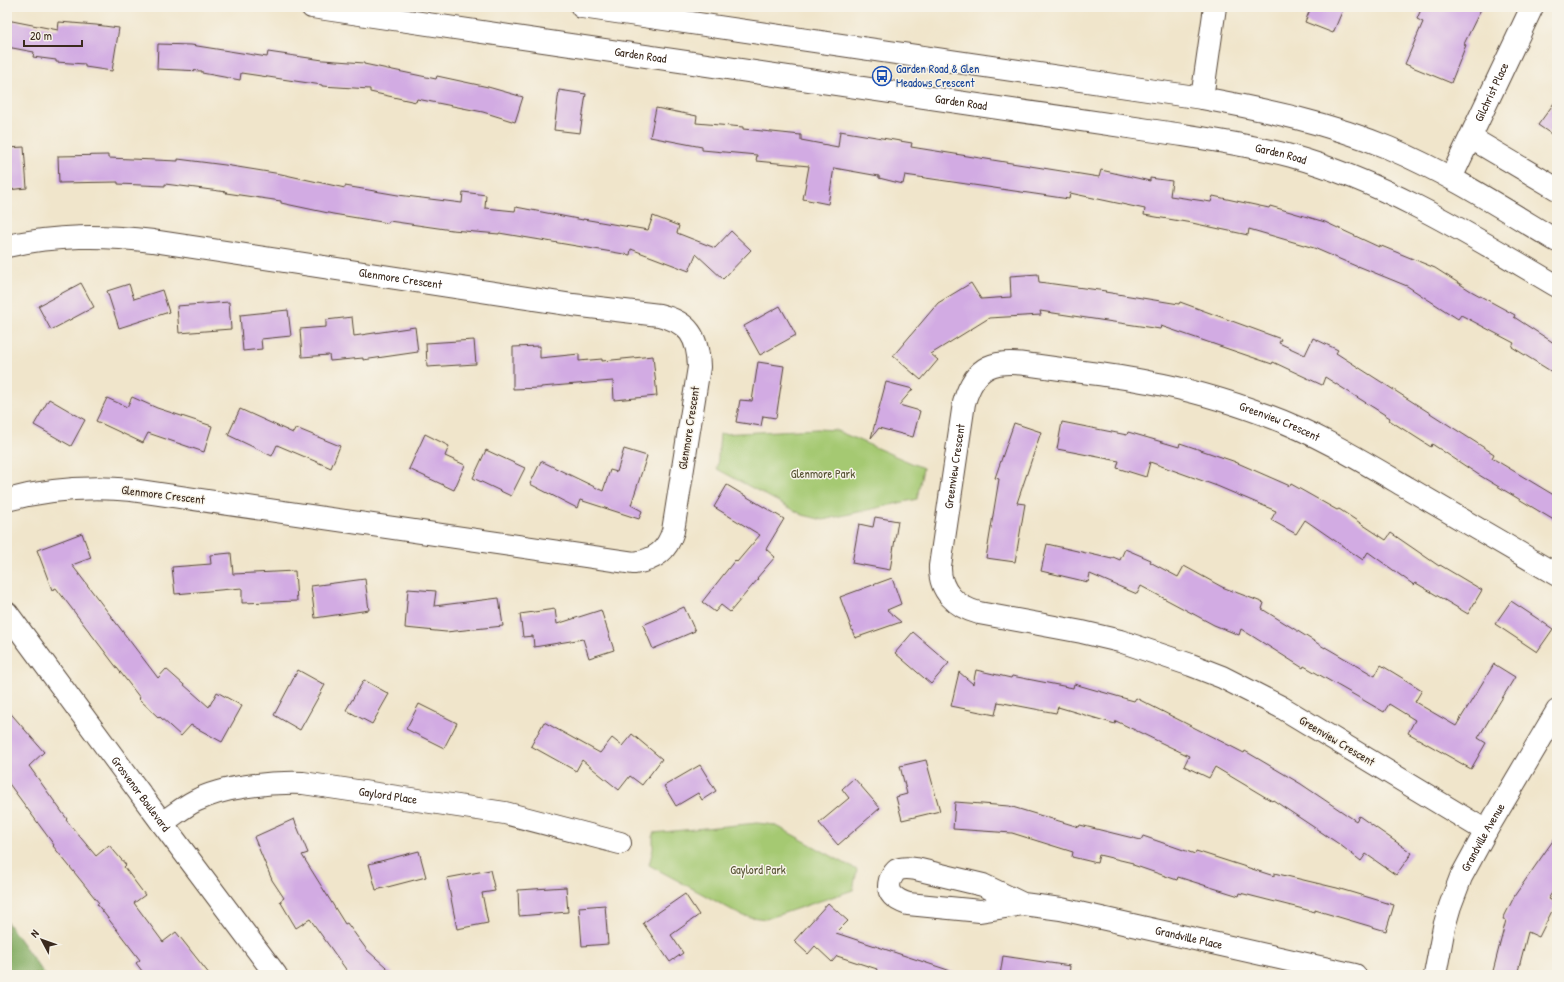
<svg xmlns="http://www.w3.org/2000/svg" width="1564" height="982" viewBox="0 0 1564 982" font-family="'Patrick Hand',sans-serif">
  <rect width="100%" height="100%" fill="#f7f3e8"/>
  <filter id="ink" filterUnits="userSpaceOnUse"><feTurbulence type="fractalNoise" baseFrequency=".025" numOctaves="2"/><feDisplacementMap in="SourceGraphic" scale="8" xChannelSelector="R" yChannelSelector="G"/><feConvolveMatrix kernelMatrix="1 2 1 2 8 2 1 2 1" color-interpolation-filters="sRGB"/></filter>
  <filter id="wash" filterUnits="userSpaceOnUse"><feTurbulence type="fractalNoise" baseFrequency=".012" numOctaves="4" result="noise"/><feDisplacementMap in="SourceGraphic" scale="16" xChannelSelector="R" yChannelSelector="G"/><feGaussianBlur stdDeviation="0.9" result="paint"/><feColorMatrix in="noise" values="0 0 0 0 0 0 0 0 0 0 0 0 0 0 0 0 0 1.4 0 .05"/><feComposite in="paint" operator="in"/></filter>
  <g filter="url(#wash)">
    <rect width="100%" height="100%" fill="#f0e5cb"/>
    <g fill="#a5c972" stroke="#707a48">
      <path d="M817,429l18,1 88,38 -6,31 -94,21 -20,-5 -86,-46 3,-35z"/>
      <path d="M757,823l18,2 82,45 -4,20 -87,29 -23,-3 -94,-51 4,-16v-16z"/>
    </g>
    <path fill="#84ad64" stroke="#606c41" d="M7,922l38,53h-38z"/>
    <g id="blocks">
      <g fill="#d2abe3">
        <path d="M1311,7h33l-11,26 -28,-11z"/>
        <path d="M1422,7h60l-18,37 2,1 -15,38 -46,-19 18,-42 -6,-3z"/>
        <path d="M7,20l51,10 1,-8 37,3 23,3 -7,43 -27,-4v-3l-29,-2v-2l-23,-3 1,-5 -27,-5z"/>
        <path d="M158,44l33,1 76,12 1,-5 55,8 41,3v1l72,15 1,-3 51,11 35,10 -8,25 -32,-10 -66,-13 -1,3 -46,-10v-3l-48,-3v-1l-81,-12 -1,7 -38,-7v-2l-45,-2z"/>
        <path d="M559,90l27,4 -6,39 -26,-3z"/>
        <path d="M1557,99v39l-19,-13z"/>
        <path d="M656,108l41,8 -1,7 47,4v2l58,6v5l37,7 2,-16 72,12 -1,4 188,30 2,-7 49,11v-3l22,3 -2,15 41,6 2,-6 56,12 1,-2 55,16 54,25v-2l56,23 36,23 44,24 -1,2 43,28v30l-45,-28 2,-4 -53,-28 -3,4 -51,-33 -49,-20v1l-44,-19 -65,-19 -1,6 -56,-12 -48,-8 1,-6 -75,-16 -1,6 -164,-24 -2,9 -24,-6v-2l-45,-8 -6,36 -25,-5 6,-33 -53,-5 1,-6 -55,-5v-3l-52,-10z"/>
        <path d="M24,147l3,41 -20,2v-42z"/>
        <path d="M108,155v3l70,3v-2l47,6 56,9 64,14v-2l53,9 64,8 1,-11 23,3 -1,13 30,3 1,-4 67,13v-1l65,11 5,-14 26,10 -2,7 38,15 16,-17 20,19 -28,29 -27,-25 -7,17 -58,-22 -1,6 -131,-22v1l-47,-4 -63,-9 -1,2 -55,-9 -52,-11v-2l-55,-8 1,-1 -62,-8v2l-47,-2v-2l-59,1 -1,-27z"/>
        <path d="M1038,274l1,8 67,9 -1,1 74,12 1,-2 101,37 -2,4 26,12 8,-17 25,12 -2,3 158,101 -2,4 65,39v25l-78,-47 -47,-31 -1,3 -42,-27 1,-2 -65,-41 -3,8 -49,-23 -1,2 -111,-38 -1,3 -120,-18 1,4 -52,3 -58,36 7,6 -17,20 -28,-24 45,-53 33,-20 10,16 30,-2 -1,-21z"/>
        <path d="M81,283l13,24 -43,23 -13,-24z"/>
        <path d="M129,284l5,15 28,-9 7,22 -50,16 -12,-37z"/>
        <path d="M229,302l2,27 -52,4 -2,-27z"/>
        <path d="M780,306l16,29 -36,20 -16,-29z"/>
        <path d="M288,310l3,26 -30,3 1,10 -19,2 -3,-36z"/>
        <path d="M352,317l2,19 61,-9 3,25 -55,8v-2l-33,3 -1,-6 -27,2 -2,-28 26,-2v-7z"/>
        <path d="M474,340l2,24 -49,3 -1,-24z"/>
        <path d="M540,346v12l39,-4v7l23,-2v2l51,-5 4,40 -43,4 -1,-19 -72,6v1l-28,1v-42z"/>
        <path d="M758,362l26,4 -8,52 -13,-2 -2,10 -25,-4 4,-22 12,1z"/>
        <path d="M886,382l27,7 -14,16 21,6 -7,26 -34,-9 -8,10z"/>
        <path d="M132,397l25,11 55,18 -8,26 -56,-19 -5,10 -47,-22 11,-23 20,9z"/>
        <path d="M49,399l36,21 -14,26 -37,-21z"/>
        <path d="M240,409l53,24 3,-5 44,18 -9,22 -54,-23 -5,11 -44,-21z"/>
        <path d="M1062,422l65,13 1,-3 51,15 1,-4 53,18 57,25 1,-2 46,26 2,-1 47,31 5,-7 48,33 1,-1 42,25 -14,24 -52,-31 -2,2 -46,-33 -5,8 -58,-40 -9,14 -25,-14 5,-9 -59,-25 -67,-24 -4,15 -29,-9 2,-7 -62,-12z"/>
        <path d="M1014,423l27,9 -24,71 8,1 -10,58 -29,-4 13,-79 -4,-1z"/>
        <path d="M425,434l24,12 -4,10 20,9 -11,25 -45,-21z"/>
        <path d="M624,449l23,7 -16,49 11,6 -3,8 -59,-19 -3,8 -47,-24 11,-23 62,30 7,-21 7,2z"/>
        <path d="M486,450l39,18 -14,28 -38,-18z"/>
        <path d="M727,485l57,34 -18,30 9,8 -18,21 1,1 -28,33 -9,-7 -6,7 -13,-10 33,-42 2,2 23,-27 -46,-28z"/>
        <path d="M875,517l23,4 -8,49 -38,-7 7,-39 14,3z"/>
        <path d="M82,533l9,25 -19,7 86,113 8,-9 43,38 8,-15 25,14 -20,36 -31,-17 -10,11 -21,-19 -1,1 -20,-19 1,-1 -84,-110 -4,2 -15,-40z"/>
        <path d="M1047,544l65,15 1,-2 7,3 5,-11 26,11 -1,2 28,15 6,-11 38,21 42,16 -2,6 63,39v-1l50,29 6,-11 41,25 -7,12 41,24 38,-62 21,13 -37,61 8,5 -15,26 -63,-36 7,-13 -26,-16 -5,8 -80,-46 -1,2 -62,-39 -2,6 -25,-10 -73,-39 -4,8 -47,-20 -2,8 -47,-11z"/>
        <path d="M231,553l2,21 62,-3 2,30 -55,2v-15l-67,6 -3,-27 39,-3 -1,-9z"/>
        <path d="M892,578l9,26 -14,6 14,12 -46,16 -15,-41z"/>
        <path d="M365,579l4,31 -54,8 -4,-32z"/>
        <path d="M408,589l28,2 -2,15 65,-8 4,28 -57,6 -41,-4z"/>
        <path d="M1511,601l42,28 -16,23 -42,-28z"/>
        <path d="M684,607l11,24 -42,18 -10,-24z"/>
        <path d="M555,609l2,15 44,-14 13,40 -25,8 -6,-19 -49,8 -1,-11 -10,1 -3,-23z"/>
        <path d="M913,632l36,31 -18,21 -36,-31z"/>
        <path d="M298,670l27,15 -25,45 -26,-15z"/>
        <path d="M976,670l35,8 1,-2 61,12 1,-4 60,17 2,-3 108,55 1,-2 56,33 55,37 3,-5 53,37 -16,22 -30,-21 -5,7 -22,-17 -66,-44 -1,1 -57,-34 -6,11 -25,-12 5,-10 -73,-35 -1,3 -57,-17 -2,6 -58,-11 -3,13 -44,-9 8,-34 14,12z"/>
        <path d="M364,680l25,14 -17,30 -26,-14z"/>
        <path d="M419,704l38,19 -13,25 -38,-19z"/>
        <path d="M7,709l37,43 -15,14 38,53 -1,1 30,36 13,-11 17,20 -2,2 21,28 -11,8 29,39 13,-10 34,43h-65l-9,-12 4,-3 -43,-56 2,-1 -46,-57 1,-1 -47,-64z"/>
        <path d="M544,722l56,31 12,-15 10,8 10,-12 30,25 -20,26 -12,-9 -11,14 -37,-30 -6,11 -45,-25z"/>
        <path d="M926,760l14,51 -38,9 -6,-23 11,-3 -7,-28z"/>
        <path d="M700,765l16,26 -14,9 -4,-7 -22,13 -12,-20z"/>
        <path d="M854,778l26,30 -42,37 -19,-22 30,-25 -7,-9z"/>
        <path d="M955,802l54,4 70,21 1,-2 61,15 2,-4 52,18 1,-3 78,25v-3l63,15 57,17 -8,26 -71,-21v2l-75,-19 -1,3 -61,-19 -1,3 -44,-15v-2l-34,-8 -2,8 -25,-6 1,-5 -61,-19 -59,-4z"/>
        <path d="M294,819l14,34 -6,2 43,69 2,-1 20,27 28,25h-45l-40,-56 -14,9 -16,-27 4,-3 -12,-18 -18,-43z"/>
        <path d="M1557,835v50l-9,14 8,4 -17,34 -11,-5 -11,43h-25l14,-55 -3,-1 12,-24z"/>
        <path d="M419,851l7,26 -50,13 -7,-26z"/>
        <path d="M490,870l5,21 -13,2 6,30 -31,6 -10,-51z"/>
        <path d="M566,887l2,25 -49,4 -1,-26z"/>
        <path d="M685,894l14,21 -28,20 12,18 -13,9 -27,-39z"/>
        <path d="M828,903l20,18 -12,12 118,39v3h-79l2,-6 -40,-13 -5,6 -17,-16 -7,8 -14,-13z"/>
        <path d="M605,905l3,39 -26,2 -3,-39z"/>
        <path d="M1003,956l67,10 -1,9h-69z"/>
      </g>
    </g>
  </g>
  <g filter="url(#ink)">
    <use href="#blocks" fill-opacity="0" stroke="#564638" stroke-width="1"/>
    <g fill="none" stroke-linecap="round" stroke-linejoin="round">
      <g stroke="#564638" stroke-width="24">
        <g id="minor">
          <path id="s1" d="M312,7l864,127c38,6 78,12 115,22 97,27 181,80 266,130"/>
          <path d="M582,7l620,91c64,12 127,25 187,50 59,25 113,60 168,93"/>
          <path d="M1202,98l13,-91"/>
          <path d="M1471,138l86,51"/>
          <path id="s2" d="M1451,178l81,-171"/>
          <path id="s3" d="M7,246c50,-11 95,-11 146,-5l420,64 86,10c30,7 39,22 40,52l-26,164c-6,20 -18,29 -39,32l-502,-73c-43,-4 -84,-1 -125,10"/>
          <path id="s4" d="M7,613l155,210 114,152"/>
          <path id="s5" d="M162,823c11,-7 21,-16 33,-22 29,-15 76,-19 108,-18l202,30 115,30"/>
          <path id="s6" d="M1486,831l-205,-124 -59,-30 -31,-12 -71,-24 -38,-9 -103,-19c-23,-6 -40,-22 -39,-47l24,-163c11,-39 31,-44 68,-38 15,2 29,4 43,6 24,3 49,6 73,11 40,7 80,19 118,33 50,18 96,46 142,73 50,29 99,58 149,87"/>
          <path id="s7" d="M1023,904l-40,-19 -67,-16c-6,-1 -13,-2 -19,1 -3,2 -5,6 -7,10 -4,14 6,20 18,24l72,7 43,-7 38,5 294,66"/>
          <path id="s8" d="M1435,975l9,-48 6,-21 11,-29 25,-46 71,-120"/>
        </g>
      </g>
      <use href="#minor" stroke="#fff" stroke-width="22"/>
    </g>
  </g>
  <defs>
    <g id="bus-ring" transform="scale(1)"><circle r="9.5" fill="#f7f3e8" stroke="#1a4fb4" stroke-width="1.5"/><path d="M-5-6H5V4H4V6H2V4H-2V6H-4V4H-5ZM-3.5-4V0h7V-4ZM-3.5 1.2v1.5H-2V1.2ZM2 1.2v1.5H3.5V1.2Z" fill="#1a4fb4"/></g>
  </defs>
  <g fill-rule="evenodd">
    <use href="#bus-ring" x="882" y="76"/>
  </g>
  <g text-anchor="middle" stroke-width="3" stroke-linejoin="round" paint-order="stroke">
    <g font-size="12" fill="#3b2a1e" stroke="#f7f3e8">
      <text dy="4" stroke="none"><textPath href="#s1" startOffset="332">Garden Road</textPath></text>
      <text dy="4" stroke="none"><textPath href="#s2" startOffset="95">Gilchrist Place</textPath></text>
      <text dy="4" stroke="none"><textPath href="#s1" startOffset="656">Garden Road</textPath></text>
      <text dy="4" stroke="none"><textPath href="#s1" startOffset="980">Garden Road</textPath></text>
      <text dy="4" stroke="none"><textPath href="#s3" startOffset="397">Glenmore Crescent</textPath></text>
      <text dy="4" stroke="none"><textPath href="#s6" startOffset="1133">Greenview Crescent</textPath></text>
      <text transform="translate(689 428) rotate(-81)" y="4">Glenmore Crescent</text>
      <text dy="4" stroke="none"><textPath href="#s6" startOffset="725">Greenview Crescent</textPath></text>
      <text transform="translate(163 495) rotate(7)" y="4">Glenmore Crescent</text>
      <text transform="translate(1337 741) rotate(31)" y="4">Greenview Crescent</text>
      <text dy="4" stroke="none"><textPath href="#s4" startOffset="225">Grosvenor Boulevard</textPath></text>
      <text dy="4" stroke="none"><textPath href="#s5" startOffset="236">Gaylord Place</textPath></text>
      <text dy="4" stroke="none"><textPath href="#s8" startOffset="147">Grandville Avenue</textPath></text>
      <text dy="4" stroke="none"><textPath href="#s7" startOffset="464">Grandville Place</textPath></text>
    </g>
    <g font-size="12" fill="#164399" stroke="#f7f3e8" text-anchor="start">
      <text x="896" y="73">Garden Road &amp; Glen<tspan x="896" dy="14">Meadows Crescent</tspan></text>
    </g>
    <g font-size="12" fill="#565233" stroke="#f7f3e8">
      <text x="823" y="478">Glenmore Park</text>
      <text x="758" y="874">Gaylord Park</text>
    </g>
  </g>
  <rect width="1564" height="982" fill="none" stroke="#f7f3e8" stroke-width="24"/>
  <g transform="translate(42 940) rotate(311)" stroke="#f7f3e8" stroke-width="3" paint-order="stroke">
  <path d="M0-3L7 15L0 10L-7 15Z" fill="#3b2a1e"/>
  <text y="-6" font-size="11" font-weight="bold" text-anchor="middle" fill="#3b2a1e">N</text>
  </g>
  <path d="M24 40v6h58v-6" fill="none" stroke="#3b2a1e" stroke-width="2"/>
  <text x="30" y="40" font-size="12" fill="#3b2a1e" stroke="#f7f3e8" stroke-width="3" paint-order="stroke">20 m</text>
</svg>
